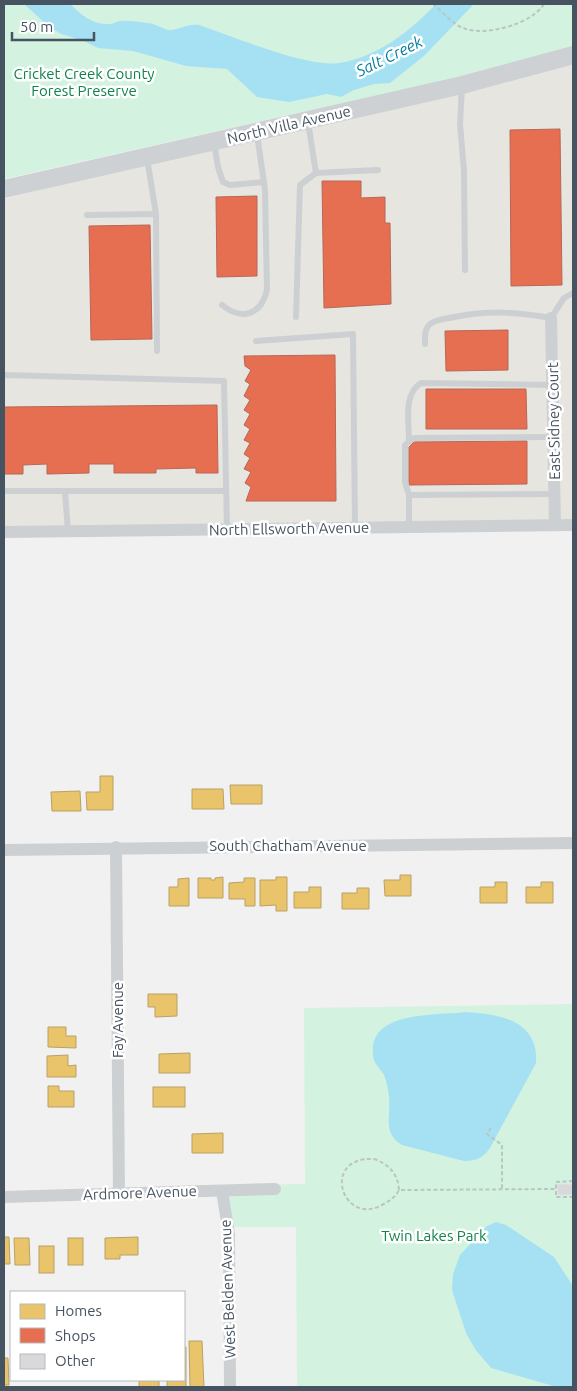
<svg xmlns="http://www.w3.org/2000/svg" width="577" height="1391" viewBox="0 0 577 1391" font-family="Ubuntu,sans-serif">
  <rect width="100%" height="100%" fill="#f2f1f1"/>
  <path fill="#e7e5df" d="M573,58v463l-569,6v-328z"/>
  <g fill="#d4f2e0">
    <path d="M4,4h569v42l-124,33 -445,100z"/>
    <path d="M573,1004v383h-276l-1,-160h-62l-7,-42 78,-1 -1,-176z"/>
  </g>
  <g fill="#a6e1f3">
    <path d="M24,4h46c11,11 23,21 40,20 4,0 6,-3 10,-3 9,-1 19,1 27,2 8,0 15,6 22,7 10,0 18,-7 30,-5 33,11 108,43 140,38 39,-6 71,-32 97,-59h38l-50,52 -34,27 -16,1 -20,6 -13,7 -14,-3 -38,8 -32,-5 -30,-28 -41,-3 -53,-15 -35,-3 -14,-7 -23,-7 -13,-8z"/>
    <path d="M465,1012c34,2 74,8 71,51l-45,83c-6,11 -14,15 -27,15l-62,-16c-20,-12 -11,-29 -13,-48 -1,-8 -2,-15 -5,-22 -4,-7 -11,-12 -11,-20 -5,-45 63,-39 92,-43z"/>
    <path d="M496,1222l10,3 48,32 19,29v101h-16l-66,-19 -16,-19 -9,-16 -14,-43 1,-16 7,-19 27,-29z"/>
  </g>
  <g fill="#e9c46a" stroke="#b8a267">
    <path d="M100,776h13v34h-26l-1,-18h14z"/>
    <path d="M230,785h32v19h-31z"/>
    <path d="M192,789h31l1,20h-32z"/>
    <path d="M80,791l1,20h-29l-1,-19z"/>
    <path d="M400,875h11v21h-26l-1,-16h16z"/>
    <path d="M223,877v21h-25v-20h13v2h4v-2z"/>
    <path d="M276,877h11v34h-11v-6l-16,1v-26h16z"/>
    <path d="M189,878v28h-20v-19h9v-8z"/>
    <path d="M244,878h11v28h-10v-7h-16v-16l15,-1z"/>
    <path d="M495,882h12v21h-27v-16h15z"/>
    <path d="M541,882h12v21h-27v-16h15z"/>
    <path d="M309,887h12v21h-27v-16h15z"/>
    <path d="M357,888h12v21h-27v-16h15z"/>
    <path d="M148,994h29v22l-22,1v-10h-7z"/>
    <path d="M48,1027h18v9h10v12l-28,-1z"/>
    <path d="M190,1053v20h-31v-19z"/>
    <path d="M68,1055v11l8,-1v12h-29v-21z"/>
    <path d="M48,1086h11v5h15v16h-26z"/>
    <rect x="153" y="1087" width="32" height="20"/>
    <path d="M223,1133v20h-31v-19z"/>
    <path d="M4,1237h5l1,27h-6z"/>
    <path d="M138,1237v18h-18v4h-15v-21z"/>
    <path d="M14,1238h15l1,27h-15z"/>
    <rect x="68" y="1238" width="15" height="27"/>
    <rect x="39" y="1246" width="15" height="27"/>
    <path d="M189,1341h13l2,46h-14z"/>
    <path d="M184,1347h2v40h-19v-7h17z"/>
    <path d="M4,1358h4l1,27h-5z"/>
    <rect x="139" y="1380" width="20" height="7"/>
  </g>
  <g fill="#e76f51" stroke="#b76756">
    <path d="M560,129l2,156 -51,1 -1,-156z"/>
    <path d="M322,181h39v17l24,-1v26h5l1,81 -67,4z"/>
    <path d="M257,196v80l-40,1 -1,-80z"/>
    <path d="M150,225l2,114 -61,1 -2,-114z"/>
    <path d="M508,330v40l-62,1 -1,-40z"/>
    <path d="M335,355l1,146h-90l5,-14 -6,-4 6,-11 -7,-3 6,-11 -6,-4 6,-11 -6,-3 6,-11 -6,-4 6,-11 -6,-4 6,-10 -6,-4 6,-12 -5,-3 6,-11 -6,-4 -1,-10z"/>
    <path d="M426,389h100l1,40h-101z"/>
    <path d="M217,405l1,68h-22v-5l-40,1v4h-42v-9h-25v9l-42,1v-10l-24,1v9h-19v-67z"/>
    <path d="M527,441v43l-118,1v-38l5,-5z"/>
  </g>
  <path fill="#d9d9db" stroke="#e3e3e4" d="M557,1184h16v11h-15z"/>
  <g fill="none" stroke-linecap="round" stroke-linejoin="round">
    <g stroke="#b9c6c3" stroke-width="2" stroke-dasharray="4 2.5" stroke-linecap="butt">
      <path d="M433,4c9,7 19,20 30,24 22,9 69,-4 81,-24"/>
      <path d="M491,1128l-4,6 15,11v44"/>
      <path d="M573,1181l-17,1v15h17"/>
      <path d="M399,1190c-1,-16 -10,-26 -25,-31 -54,-3 -32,68 8,46 7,-4 13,-7 17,-15l157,-1"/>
    </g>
    <g stroke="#cdd0d2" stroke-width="6">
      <path d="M462,86l-2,38 4,47 1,99"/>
      <path d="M308,122l8,51"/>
      <path d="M214,143l4,24 5,15 7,3 34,-3"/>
      <path d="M147,158l9,56 1,137"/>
      <path d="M87,215l69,-1"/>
      <path d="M222,305c20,16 39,10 45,-15l-2,-100 -8,-56"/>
      <path d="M296,317l4,-132 16,-12 62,-3"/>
      <path d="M256,341l97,-7 2,194"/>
      <path d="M425,344c0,-6 -1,-14 4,-19 6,-6 17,-6 25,-8 38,-7 60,-5 97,1l13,-20 9,-5"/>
      <path d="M4,375l220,6 3,149"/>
      <path d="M409,440c0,-19 -6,-46 12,-57l131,2"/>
      <path d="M4,491h222"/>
      <path d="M65,491l3,41"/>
      <path d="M409,495l-4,-13v-37l9,-7 140,-1"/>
      <path d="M409,527v-32l146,-1"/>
    </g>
    <g stroke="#cdd0d2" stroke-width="12">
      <path d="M551,318l4,207"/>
      <path d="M4,532l569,-7"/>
      <path d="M116,847l3,347"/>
      <path d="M4,850l569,-7"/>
      <path d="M222,1191l7,43 1,153"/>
      <path d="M4,1197l271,-8"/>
    </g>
    <path stroke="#ced1d4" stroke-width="18" d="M4,189l458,-104 111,-30"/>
  </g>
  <g text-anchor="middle" stroke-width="5" stroke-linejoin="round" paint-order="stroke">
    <g font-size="15" fill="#0f834b" stroke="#fff">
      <text x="84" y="79">Cricket Creek County<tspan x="84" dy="17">Forest Preserve</tspan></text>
      <text x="434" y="1241">Twin Lakes Park</text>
    </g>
    <g font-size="15" fill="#465360" stroke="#fff">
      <text transform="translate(289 125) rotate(-13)" y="5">North Villa Avenue</text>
      <text transform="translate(554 421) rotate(-91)" y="5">East Sidney Court</text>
      <text transform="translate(289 529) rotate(-1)" y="5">North Ellsworth Avenue</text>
      <text x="288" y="851">South Chatham Avenue</text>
      <text transform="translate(118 1020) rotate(-90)" y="5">Fay Avenue</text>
      <text transform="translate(140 1193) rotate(-2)" y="5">Ardmore Avenue</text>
      <text transform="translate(228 1289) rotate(-92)" y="5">West Belden Avenue</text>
    </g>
    <g font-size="16" font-style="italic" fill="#037ba0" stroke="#fff">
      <text transform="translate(389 56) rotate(-26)" y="6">Salt Creek</text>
    </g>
  </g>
  <rect width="577" height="1391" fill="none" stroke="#465360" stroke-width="10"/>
  <rect x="10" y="1291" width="175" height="90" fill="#ffffff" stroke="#b5babf"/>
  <rect x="20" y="1304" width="25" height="15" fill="#e9c46a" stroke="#b5babf"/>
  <text x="55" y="1316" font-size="15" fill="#465360">Homes</text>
  <rect x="20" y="1328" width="25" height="15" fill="#e76f51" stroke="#b5babf"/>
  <text x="55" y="1341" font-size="15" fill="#465360">Shops</text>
  <rect x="20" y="1354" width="25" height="15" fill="#d9d9db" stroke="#b5babf"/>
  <text x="55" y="1366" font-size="15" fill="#465360">Other</text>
  <path d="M12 32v8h82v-8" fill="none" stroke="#465360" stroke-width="2.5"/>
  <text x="20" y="32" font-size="15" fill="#465360" stroke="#ffffff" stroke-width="4" paint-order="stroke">50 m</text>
</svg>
